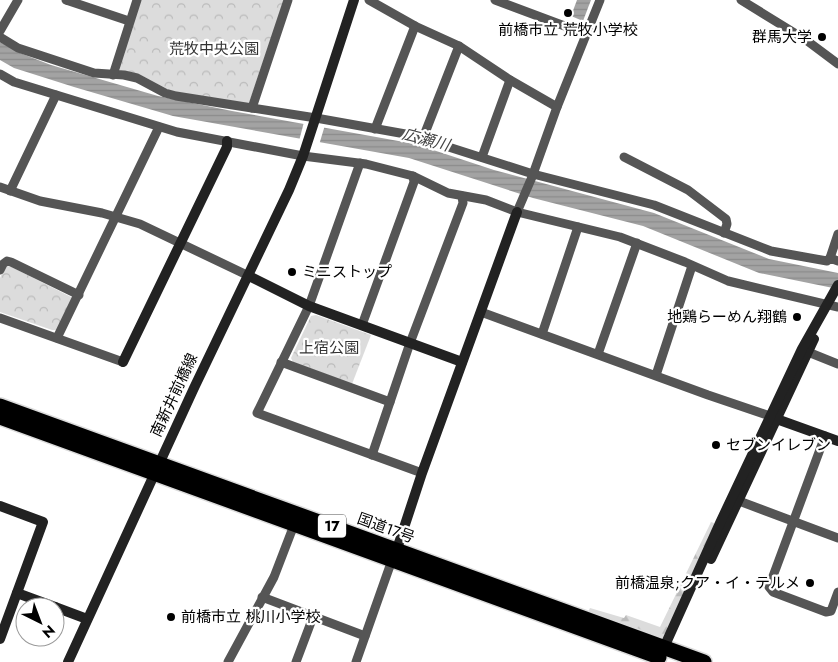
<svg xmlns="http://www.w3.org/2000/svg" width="838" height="662" viewBox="0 0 838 662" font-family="Jost,'Noto Sans JP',sans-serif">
  <defs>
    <pattern id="forest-firs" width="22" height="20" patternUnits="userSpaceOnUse" patternTransform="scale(1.25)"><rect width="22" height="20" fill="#dcdcdc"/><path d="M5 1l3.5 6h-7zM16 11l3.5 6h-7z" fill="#bbb"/></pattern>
    <pattern id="park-crowns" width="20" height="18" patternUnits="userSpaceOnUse" patternTransform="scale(1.25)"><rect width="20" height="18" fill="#dcdcdc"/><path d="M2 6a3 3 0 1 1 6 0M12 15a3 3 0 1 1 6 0" fill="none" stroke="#bbb"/></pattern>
    <pattern id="water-rules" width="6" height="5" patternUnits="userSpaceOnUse" patternTransform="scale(1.25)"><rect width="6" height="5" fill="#a3a3a3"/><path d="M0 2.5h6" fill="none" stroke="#8b8b8b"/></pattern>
  </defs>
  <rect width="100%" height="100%" fill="#fff"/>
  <path fill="url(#forest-firs)" d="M711,522l3,1v5l-52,116 -76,-28 4,-8 34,10 2,-3 34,12z"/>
  <g fill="url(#park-crowns)">
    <path d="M141,0h143l-35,103 -3,1 -75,-13 -32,-17 -17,-2 -4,-4z"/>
    <path d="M10,266l63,32 -15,32h-6l-52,-18v-34l5,-11z"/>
    <path d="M316,315l55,20 -19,49 -59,-22 -2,-4 20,-42z"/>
  </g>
  <g fill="url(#water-rules)">
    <path d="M577,0h14l-8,21 -12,-5z"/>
    <path d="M0,42l20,11 31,12 107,31 74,15 183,33 79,26 160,43 115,46 69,14v16l-79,-16 -116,-47 -110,-28 -124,-40 -236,-42 -99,-29 -60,-19 -14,-8z"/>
  </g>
  <path fill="#fff" d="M304,122l21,3 -6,20 -20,-4z"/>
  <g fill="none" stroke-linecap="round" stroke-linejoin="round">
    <g stroke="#dbdbdb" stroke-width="18">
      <g id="highway">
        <path d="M0,406l704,256"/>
        <path d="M0,417l659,240"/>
      </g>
    </g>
    <g stroke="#555" stroke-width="9">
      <path d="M66,0l63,21"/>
      <path d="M369,0l46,26 44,20 51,34 47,27"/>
      <path d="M495,0l91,34"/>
      <path d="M741,0l65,40 32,24"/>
      <path d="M0,31l18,-31"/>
      <path d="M0,37l18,11 76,25 30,2 13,3 28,15 11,3 140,22 95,17 122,39 121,31 117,46 56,10 3,-3 8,3"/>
      <path d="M0,74l14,8 163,50 126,24 63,8 47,12 35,17 38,7 31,12 103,25 65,25 43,19 110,26"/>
      <path d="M113,75l24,-75"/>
      <path d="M252,108l36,-108"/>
      <path d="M375,129l40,-103"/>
      <path d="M423,138l36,-92"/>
      <path d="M482,157l28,-77"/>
      <path d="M624,157l64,33 38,29 1,5 -3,9"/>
      <path d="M360,163l-51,143 -52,107 165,60"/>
      <path d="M0,187l40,14 62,12 38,11 109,52"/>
      <path d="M10,191l46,-96"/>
      <path d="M517,212l15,-35 25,-70 43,-107"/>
      <path d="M830,258l8,-24"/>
      <path d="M0,270l3,-6 4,-3 4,1 68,33"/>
      <path d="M481,312l227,83 62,21"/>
      <path d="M0,318l123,44"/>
      <path d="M362,325l52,-143 -1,-6"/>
      <path d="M542,334l36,-107"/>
      <path d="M57,338l102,-211"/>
      <path d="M803,350l35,14"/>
      <path d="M598,354l39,-111"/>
      <path d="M281,362l109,40"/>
      <path d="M656,375l36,-109"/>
      <path d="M825,436l-56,151 4,5 53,20 5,-1 7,-19"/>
      <path d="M372,455l38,-112 53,-140 -1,-7"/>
      <path d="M739,501l99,37"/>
      <path d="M262,597l103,39"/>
      <path d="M228,662l46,-85 20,-52"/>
      <path d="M296,662l17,-45"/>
      <path d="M356,662l36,-102"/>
    </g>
    <g stroke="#222" stroke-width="10">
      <path d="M249,276l60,30 153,56"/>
      <path d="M123,362l104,-215v-6"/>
      <path d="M771,417l67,24"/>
      <path d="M0,506l43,16 -43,117"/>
      <path d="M395,555l27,-82 95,-261"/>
      <path d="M711,559l103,-220"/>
      <path d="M17,593l38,14"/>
      <path d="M55,607l32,12"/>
      <path d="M662,652l58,-129 82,-174 36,-64"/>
      <path d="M68,662l126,-274 95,-198 14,-34 51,-156"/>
    </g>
    <use href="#highway" stroke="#000" stroke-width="15"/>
  </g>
  <g fill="#000" stroke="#fff" stroke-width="2">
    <circle cx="568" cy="13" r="5"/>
    <circle cx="822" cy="37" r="5"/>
    <circle cx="292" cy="272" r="5"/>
    <circle cx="797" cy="317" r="5"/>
    <circle cx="716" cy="445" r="5"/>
    <circle cx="810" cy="583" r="5"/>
    <circle cx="171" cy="617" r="5"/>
  </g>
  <g text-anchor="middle" stroke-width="4.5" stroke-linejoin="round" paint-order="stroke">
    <rect fill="#fff" stroke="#4c4c4c" stroke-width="1" x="318" y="514.5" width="28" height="23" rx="4"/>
    <g font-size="14" font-weight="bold" fill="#000">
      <text x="332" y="531">17</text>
    </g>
    <g font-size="15" fill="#000" stroke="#fff" text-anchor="end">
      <text x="568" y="35" text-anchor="middle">前橋市立 荒牧小学校</text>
      <text x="812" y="42">群馬大学</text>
      <text x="302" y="277" text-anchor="start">ミニストップ</text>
      <text x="787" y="322">地鶏らーめん翔鶴</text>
      <text x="726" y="450" text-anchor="start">セブンイレブン</text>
      <text x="800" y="588">前橋温泉;クア・イ・テルメ</text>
      <text x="181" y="622" text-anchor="start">前橋市立 桃川小学校</text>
    </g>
    <g font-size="15" fill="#333" stroke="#fff">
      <text x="214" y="54">荒牧中央公園</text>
      <text x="329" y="353">上宿公園</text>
    </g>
    <g font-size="15" fill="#000" stroke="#fff">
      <text transform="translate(174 395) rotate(-65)" y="5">南新井前橋線</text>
      <text transform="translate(386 528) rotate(20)" y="5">国道17号</text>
    </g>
    <g font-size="16" font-style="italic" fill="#444" stroke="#fff">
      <text transform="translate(426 139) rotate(15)" y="6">広瀬川</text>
    </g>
  </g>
  <g transform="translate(40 622) rotate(138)"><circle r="24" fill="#ffffff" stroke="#999999"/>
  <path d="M0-4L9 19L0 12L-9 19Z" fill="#000000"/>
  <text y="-8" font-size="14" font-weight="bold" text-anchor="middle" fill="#000000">N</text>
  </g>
</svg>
